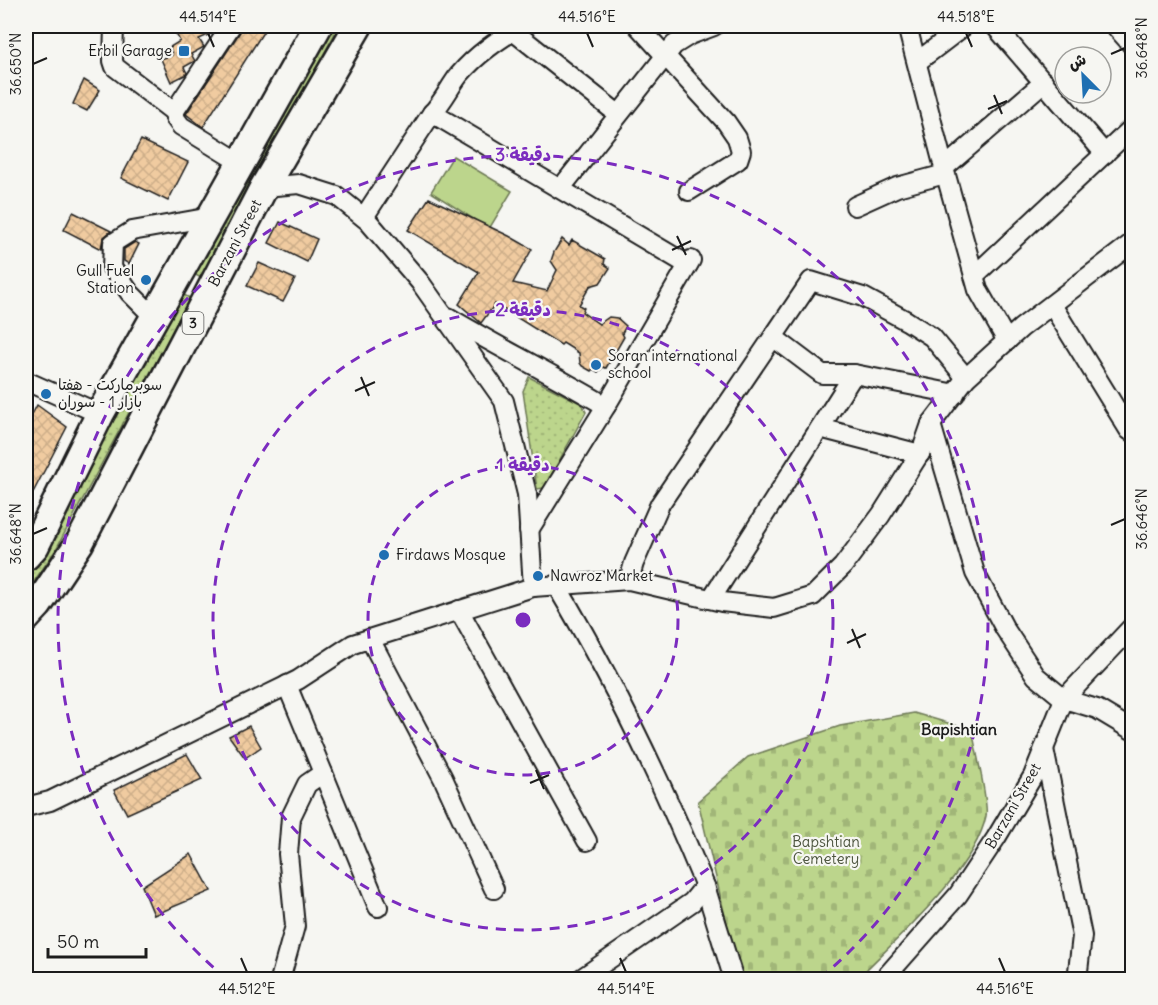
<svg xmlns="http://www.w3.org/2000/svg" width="1158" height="1005" viewBox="0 0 1158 1005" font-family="Delius,'Playpen Sans Arabic',sans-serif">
  <defs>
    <pattern id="cemetery-stones" width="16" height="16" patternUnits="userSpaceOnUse" patternTransform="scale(1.5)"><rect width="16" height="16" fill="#bcd58c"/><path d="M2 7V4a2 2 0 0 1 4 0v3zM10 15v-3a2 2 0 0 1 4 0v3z" fill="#a1b678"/></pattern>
    <pattern id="park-dots" width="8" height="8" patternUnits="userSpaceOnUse" patternTransform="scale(1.5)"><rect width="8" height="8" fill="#bcd58c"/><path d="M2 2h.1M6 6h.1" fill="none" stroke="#a1b678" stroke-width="1.8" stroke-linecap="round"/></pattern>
    <pattern id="building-cross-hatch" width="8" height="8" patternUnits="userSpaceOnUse" patternTransform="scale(1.5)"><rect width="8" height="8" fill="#f0cba0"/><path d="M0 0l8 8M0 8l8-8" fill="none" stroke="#cdae89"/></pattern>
  </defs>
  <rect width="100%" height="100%" fill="#f6f6f2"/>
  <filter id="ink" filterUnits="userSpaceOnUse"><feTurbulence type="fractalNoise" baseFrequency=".0167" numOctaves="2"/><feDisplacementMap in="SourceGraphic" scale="12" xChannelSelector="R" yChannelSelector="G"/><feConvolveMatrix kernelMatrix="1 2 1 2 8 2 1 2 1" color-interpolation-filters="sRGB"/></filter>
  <g filter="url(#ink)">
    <path fill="url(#cemetery-stones)" stroke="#6c7854" stroke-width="1.5" d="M914,713l58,17c3,16 17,74 14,86 -11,52 -81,115 -119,153l-7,10h-116l-15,-46 -31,-132 50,-44 92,-31z"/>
    <g fill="url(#park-dots)" stroke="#6c7854" stroke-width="1.5">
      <path d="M327,26h12l-138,252 -9,-5z"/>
      <path d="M182,294l8,4 -135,253 -29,42v-20l20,-28z"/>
      <path d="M529,377l53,27 4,8 -42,76 -7,1 -14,-98z"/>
    </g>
    <path fill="#bcd58c" stroke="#6c7854" stroke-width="1.5" d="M453,156l59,35 -23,38 -58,-37z"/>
    <g fill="url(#building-cross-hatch)" stroke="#1c1c1c" stroke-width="1.5">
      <path d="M193,26h13l5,8 -12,5 5,8 -13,7 4,7 -11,6 3,6 -2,2 -14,7 -10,-23 11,-4 -2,-8 10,-6 -4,-7z"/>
      <path d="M242,26h25l-64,101 -17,-13 54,-82z"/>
      <path d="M84,80l16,10 -13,21 -14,-7z"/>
      <path d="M141,140l47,22 -20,39 -47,-23z"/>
      <path d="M429,198l80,38 23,13 -19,34 34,8 10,-21 -6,-9 3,-9 8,-13 7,6 3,-5 33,19 -1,5 6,4 -10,15 -10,3 -11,19 5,3 -2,4 17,12 10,-7 8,1 9,8 -4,7 2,4 -18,31 -3,-1 -5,5 -5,-3 -2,2 -9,-5 -2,-3 -1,-10 -16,-10 -2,2 -66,-41 -14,19 -22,-19 20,-32 -71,-42z"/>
      <path d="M73,212l38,19 -8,7 -2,11 -37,-19z"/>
      <path d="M280,222l37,17 -10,23 -38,-19z"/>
      <path d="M135,242l4,2 -10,20 -5,-3v-12z"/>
      <path d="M259,263l36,16 -12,23 -36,-16z"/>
      <path d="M37,405l30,22 -41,79v-80z"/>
      <path d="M249,726l12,21 -16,11 -16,-22z"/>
      <path d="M187,754l15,26 -75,34 -13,-24z"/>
      <path d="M191,854l20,37 -57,24 -12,-29z"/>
    </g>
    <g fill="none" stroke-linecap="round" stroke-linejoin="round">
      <g stroke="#1c1c1c" stroke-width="22">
        <g id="minor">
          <path d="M114,26l-1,35 2,6 59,45"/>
          <path d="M231,26l-57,86 1,6 6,8 60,37"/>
          <path d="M638,26l88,96 11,16 4,13 -3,9 -49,31"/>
          <path d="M907,26l37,142 34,122 29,51"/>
          <path d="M995,26l110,128"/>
          <path d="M1115,26l17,19"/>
          <path d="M513,31l105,83"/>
          <path d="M917,62l47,-36"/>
          <path d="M432,113l256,152"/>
          <path d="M944,168l100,-86"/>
          <path d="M264,187l35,-3 38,12 31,25 52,61 84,119 23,93 6,93"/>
          <path d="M561,188l113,-143 16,-10 24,-9"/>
          <path d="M855,206l42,-19 48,-13"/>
          <path d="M364,217l68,-104c11,-11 17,-25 27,-38 18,-21 39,-35 62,-49"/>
          <path d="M974,276l158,-148"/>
          <path d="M1052,305l77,125 3,2"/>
          <path d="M448,317c52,31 106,58 158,89"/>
          <path d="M155,318l-25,-25 -18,-25 1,-25 19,-12 79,-14"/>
          <path d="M773,337l49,37h32l101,20"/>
          <path d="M26,381l74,33"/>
          <path d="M931,424l44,149 30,56 31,47 28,23 33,10 35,21"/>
          <path d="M820,428l100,26"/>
          <path d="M529,530l77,-124 85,-146"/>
          <path d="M629,580l5,-17 26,-59 151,-223 52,16 44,24 25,16 34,41"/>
          <path d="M556,585c58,97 106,197 149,301l-13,16 -113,78"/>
          <path d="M711,599l143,-225"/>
          <path d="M459,610l128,231"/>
          <path d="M370,639l73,139 51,111"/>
          <path d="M287,685l91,222"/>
          <path d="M1044,749l38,187 -5,44"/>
          <path d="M26,807l24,-6 248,-121 55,-36 180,-57 96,-7 93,22 52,6 39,-12 30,-30 38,-51 41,-65 9,-26 35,-46 55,-50 111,-85"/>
          <path d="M705,886l29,94"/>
          <path d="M280,980l15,-54 -7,-72 3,-37 16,-33 16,-11"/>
          <path d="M883,980l75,-85 38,-57 37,-62 31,-77 68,-72"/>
        </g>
      </g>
      <g stroke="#1c1c1c" stroke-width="32">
        <g id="highway">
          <path d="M26,556l9,-10 65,-132 218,-388"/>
          <path d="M26,618l12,-13 42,-63 184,-355 94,-161"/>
        </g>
      </g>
      <use href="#minor" stroke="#f6f6f2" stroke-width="18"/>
      <use href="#highway" stroke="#f6f6f2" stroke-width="27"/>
    </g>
  </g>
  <path fill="none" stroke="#1c1c1c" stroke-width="2" d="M208,33l6,14M587,33l6,14M966,33l6,14M1111,54l14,-6M33,64l14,-6M994,95l8,19M988,109l19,-8M677,236l9,19M672,250l19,-9M361,377l8,19M355,391l20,-9M1111,525l14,-6M33,534l14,-6M852,629l8,19M847,643l19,-9M536,770l8,19M530,783l19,-8M241,958l6,14M620,958l6,14M999,958l6,14"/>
  <g fill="none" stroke="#7b2cbf" stroke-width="3" stroke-dasharray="10 8">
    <circle cx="523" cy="620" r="155"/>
    <circle cx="523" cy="620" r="310"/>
    <path d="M227 979A465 465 0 1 1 819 979"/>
  </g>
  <g fill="#1f6fb2" stroke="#f6f6f2" stroke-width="2">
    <rect x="178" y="45" width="12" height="12" rx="3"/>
    <circle cx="146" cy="280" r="6"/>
    <circle cx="596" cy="365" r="6"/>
    <circle cx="46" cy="394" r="6"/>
    <circle cx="384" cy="555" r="6"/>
    <circle cx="538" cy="576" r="6"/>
  </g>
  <g text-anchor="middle" stroke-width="4.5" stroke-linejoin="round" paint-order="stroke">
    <rect fill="#f6f6f2" stroke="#5d5d5c" stroke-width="1.5" x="182.5" y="312" width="21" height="22" rx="4.5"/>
    <g font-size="14" font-weight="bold" fill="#1c1c1c">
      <text x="193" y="328">3</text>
    </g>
    <g font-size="15" fill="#1c1c1c" stroke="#f6f6f2" text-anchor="start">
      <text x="172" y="56" text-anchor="end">Erbil Garage</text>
      <text x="134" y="276" text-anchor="end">Gull Fuel<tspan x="134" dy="17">Station</tspan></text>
      <text x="608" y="361">Soran international<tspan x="608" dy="17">school</tspan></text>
      <text x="58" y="390">سوبرماركت - هفتا<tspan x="58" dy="17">بازار 1 - سوران</tspan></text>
      <text x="396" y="560">Firdaws Mosque</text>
      <text x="550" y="581">Nawroz Market</text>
    </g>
    <g font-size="15" fill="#1c1c1c" stroke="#f6f6f2">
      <text transform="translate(235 243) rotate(-62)" y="5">Barzani Street</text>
      <text transform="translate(1013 806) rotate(-60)" y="5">Barzani Street</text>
    </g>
    <g font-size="15" fill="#4c543e" stroke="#f6f6f2">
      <text x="826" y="847">Bapshtian<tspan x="826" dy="17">Cemetery</tspan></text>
    </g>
    <g font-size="16" font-weight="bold" fill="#1c1c1c" stroke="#f6f6f2">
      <text x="959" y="735">Bapishtian</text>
    </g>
  </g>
  <circle cx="523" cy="620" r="9" fill="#7b2cbf" stroke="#f6f6f2" stroke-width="3"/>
  <g font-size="18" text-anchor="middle" font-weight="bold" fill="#7b2cbf" stroke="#f6f6f2" stroke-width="4.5" stroke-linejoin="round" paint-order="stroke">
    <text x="523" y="161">3 دقيقة</text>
    <text x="523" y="316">2 دقيقة</text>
    <text x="523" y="471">1 دقيقة</text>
  </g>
  <rect width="1158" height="1005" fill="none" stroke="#f6f6f2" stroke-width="66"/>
  <g transform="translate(1083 75) rotate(336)"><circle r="28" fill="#f6f6f2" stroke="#9f9f9c" stroke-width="1.5"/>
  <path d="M0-4.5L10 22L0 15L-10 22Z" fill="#1f6fb2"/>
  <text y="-9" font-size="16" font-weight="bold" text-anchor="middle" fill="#1c1c1c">ش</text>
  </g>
  <path d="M48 948v9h98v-9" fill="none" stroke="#1c1c1c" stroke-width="3"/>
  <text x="57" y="948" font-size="18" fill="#1c1c1c" stroke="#f6f6f2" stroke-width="4.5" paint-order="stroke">50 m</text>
  <rect x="33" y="33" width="1092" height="939" fill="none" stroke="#1c1c1c" stroke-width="2"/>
  <g font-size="15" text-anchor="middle" fill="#1c1c1c">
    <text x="208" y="22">44.514°E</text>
    <text x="587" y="22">44.516°E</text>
    <text x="966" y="22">44.518°E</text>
    <text transform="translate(1142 48) rotate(-90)" y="5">36.648°N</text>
    <text transform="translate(16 64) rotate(-90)" y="5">36.650°N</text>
    <text transform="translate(1142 519) rotate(-90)" y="5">36.646°N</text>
    <text transform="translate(16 534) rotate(-90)" y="5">36.648°N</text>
    <text x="247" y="994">44.512°E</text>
    <text x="626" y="994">44.514°E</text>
    <text x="1005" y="994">44.516°E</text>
  </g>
</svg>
